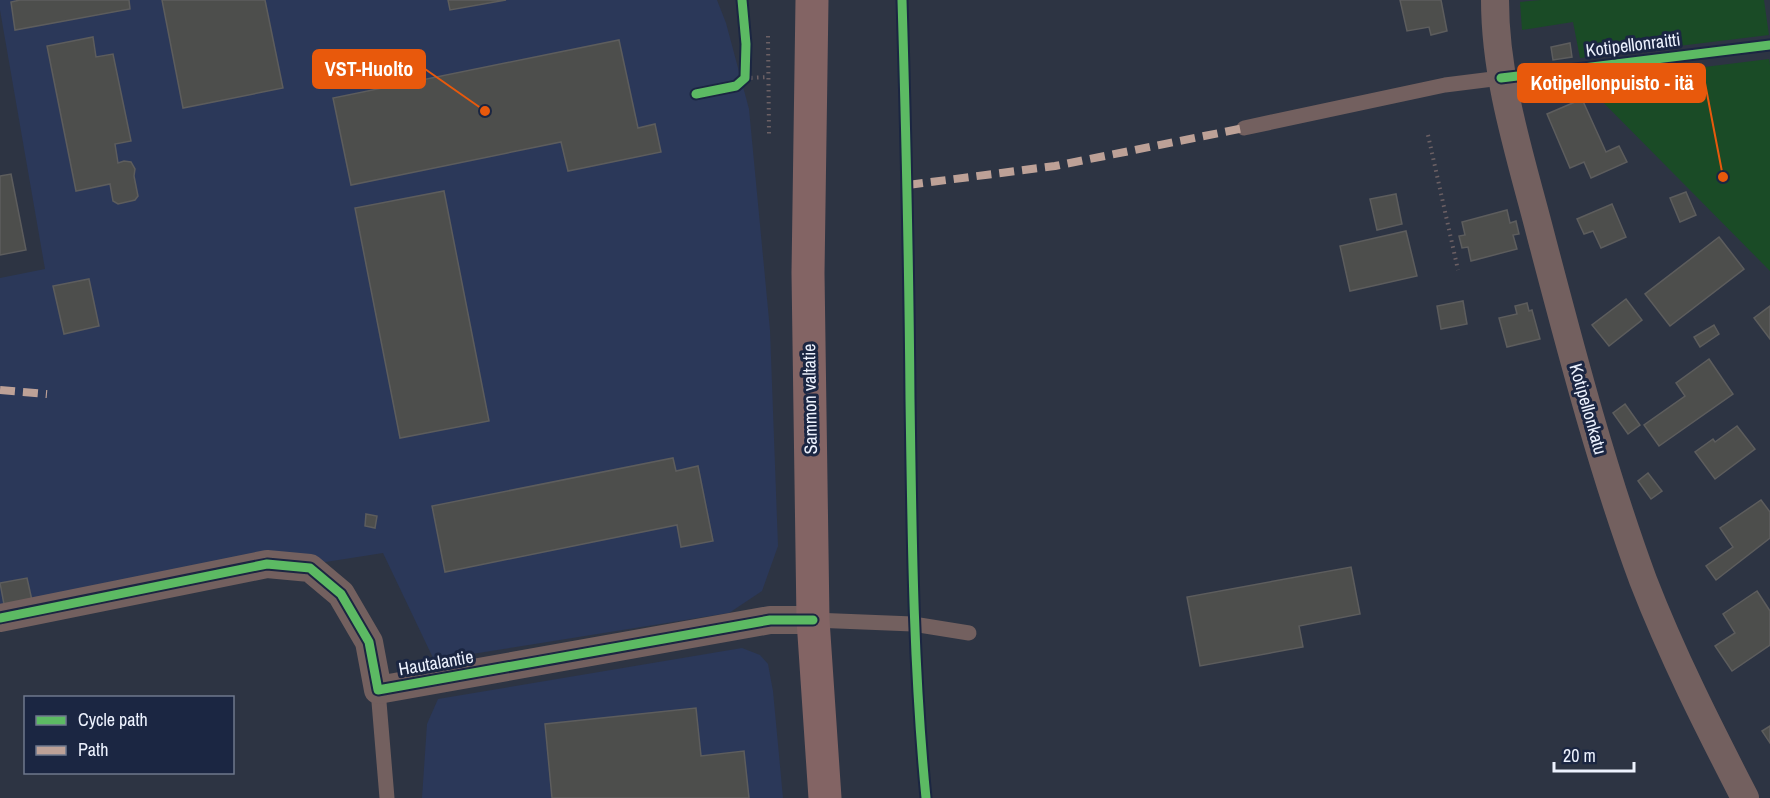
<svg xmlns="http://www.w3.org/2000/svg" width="1770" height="798" viewBox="0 0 1770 798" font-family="'Archivo Narrow',sans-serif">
  <rect width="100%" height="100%" fill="#2d3443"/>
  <g fill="#2b3859">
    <path d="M0,0h717l9,23 23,86 21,221 8,216 -16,45 -33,22 -295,47 -51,-107 -383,60v-335l45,-9 -45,-259z"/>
    <path d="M742,648l18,7 8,9 5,27 10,107h-361l5,-74 11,-25z"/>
  </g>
  <g fill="#1a4b26">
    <path d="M1541,0h223l5,35 -189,23 -7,-36 -51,8 -2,-28z"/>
    <path d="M1769,59l1,6v206l-187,-189z"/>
  </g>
  <g fill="#4d4e4c" stroke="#5d5d5d" stroke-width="1.5">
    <path d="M20,0h109l1,9 -115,21 -4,-28z"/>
    <path d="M162,0h103l18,88 -100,20z"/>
    <path d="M448,0h58l-56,10z"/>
    <path d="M1400,0h41l6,31 -16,4 -2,-8 -22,4z"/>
    <path d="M93,37l3,20 17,-3 18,87 -16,3 3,19 6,-2 7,1 4,7 -1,7 4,20 -3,4 -17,4 -5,-3 -3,-17 -34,7 -29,-145z"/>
    <path d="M619,40l19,88 17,-4 6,28 -93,19 -7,-29 -210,43 -18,-87z"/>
    <path d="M1570,43l2,14 -19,3 -2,-13z"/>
    <path d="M1582,99l24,53 13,-6 8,16 -36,16 -7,-16 -14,6 -23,-54z"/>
    <path d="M11,174l15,76 -26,5v-79z"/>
    <path d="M444,191l45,230 -89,17 -45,-230z"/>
    <path d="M1686,192l10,23 -16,7 -10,-24z"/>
    <path d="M1396,194l6,30 -25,6 -7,-31z"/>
    <path d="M1612,204l14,33 -25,11 -8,-17 -9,3 -7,-15z"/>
    <path d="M1507,210l3,13 6,-2 3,13 -6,1 4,14 -46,12 -3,-14 -6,1 -3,-12 6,-1 -3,-13z"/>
    <path d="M1406,231l11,45 -67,15 -10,-45z"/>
    <path d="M1719,237l25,32 -74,57 -25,-32z"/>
    <path d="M89,279l10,47 -35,8 -11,-48z"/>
    <path d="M1626,299l16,21 -33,26 -17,-21z"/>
    <path d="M1463,301l4,23 -26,5 -4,-23z"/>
    <path d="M1527,303l2,8 3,-1 8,29 -33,8 -8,-29 18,-4 -2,-8z"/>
    <path d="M1770,306v33l-16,-21z"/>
    <path d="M1714,325l5,9 -19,13 -6,-10z"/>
    <path d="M1709,359l24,35 -74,52 -15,-21 41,-29 -9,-13z"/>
    <path d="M1625,404l15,21 -12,9 -15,-21z"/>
    <path d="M1737,426l18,23 -40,30 -20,-27 18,-13 2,3z"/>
    <path d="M673,458l3,13 22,-5 15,75 -32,6 -4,-22 -232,47 -13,-66z"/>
    <path d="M1648,473l14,18 -11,8 -13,-18z"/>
    <path d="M1761,500l9,12v26l-54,42 -10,-14 27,-19 -13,-19z"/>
    <path d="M366,514l11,2 -2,12 -10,-2z"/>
    <path d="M1351,567l9,47 -61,12 4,21 -103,19 -13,-69z"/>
    <path d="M27,578l6,27 -28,5 -5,-27z"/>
    <path d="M1757,591l13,20v34l-38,26 -17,-25 20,-13 -12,-19z"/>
    <path d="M696,708l5,48 43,-5 5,47h-197l-7,-74z"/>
    <path d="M1770,726v17l-8,-12z"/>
  </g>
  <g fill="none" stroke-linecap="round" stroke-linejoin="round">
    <g stroke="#6c6064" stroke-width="4" stroke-dasharray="1.5 4.5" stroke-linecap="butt">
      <path d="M768,36l1,98"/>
      <path d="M745,78l23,-1"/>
      <path d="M1428,135l30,135"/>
    </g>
    <g stroke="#73605f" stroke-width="15">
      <path d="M1244,128l201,-43 56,-7"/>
      <path d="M813,620l100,4 56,9"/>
      <path d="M378,690l9,108"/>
    </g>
    <g stroke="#73605f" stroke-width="28">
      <path d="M1495,0c0,82 27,161 47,240 30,114 60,229 101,340 29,75 65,146 102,218"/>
      <path d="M0,618l267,-54 43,4 31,26 28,48 9,48 392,-70h43"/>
    </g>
    <path stroke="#836464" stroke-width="33" d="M812,0l-4,273 5,347 12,178"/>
    <g stroke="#bda197" stroke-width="8" stroke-dasharray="15 8" stroke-linecap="butt">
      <path d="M908,185l147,-19 189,-38"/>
      <path d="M0,390l47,4"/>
    </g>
    <g stroke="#1b2642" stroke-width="13">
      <g id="cycleway">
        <path d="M902,0c4,133 7,266 8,399 2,134 3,266 16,399"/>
        <path d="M1501,78l269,-33"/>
        <path d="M696,94l40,-8 9,-8 1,-34 -4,-44"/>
        <path d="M0,618l267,-54 43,4 31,26 28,48 9,48 392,-70h43"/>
      </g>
    </g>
    <use href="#cycleway" stroke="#5cba63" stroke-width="9"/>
  </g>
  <g text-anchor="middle" stroke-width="6" stroke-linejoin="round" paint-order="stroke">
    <g font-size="18" fill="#edf2fe" stroke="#1b2642">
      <text transform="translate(1633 45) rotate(-7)" y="6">Kotipellonraitti</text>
      <text transform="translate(810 399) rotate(-91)" y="6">Sammon valtatie</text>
      <text transform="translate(1588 409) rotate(74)" y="6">Kotipellonkatu</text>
      <text transform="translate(436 663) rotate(-10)" y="6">Hautalantie</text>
    </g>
  </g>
  <path fill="none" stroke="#e8590c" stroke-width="2" d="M485 111L425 69M1723 177L1705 83"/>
  <g fill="#e8590c" stroke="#1b2642" stroke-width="2">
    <circle cx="485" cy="111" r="6"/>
    <circle cx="1723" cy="177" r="6"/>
  </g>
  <g fill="#e8590c" stroke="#e8590c" stroke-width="2">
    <rect x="313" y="50" width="112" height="38" rx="6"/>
    <rect x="1518" y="64" width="187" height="38" rx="6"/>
  </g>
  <g font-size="20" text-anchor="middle" font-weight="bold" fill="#fff">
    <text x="369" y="76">VST-Huolto</text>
    <text x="1612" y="90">Kotipellonpuisto - itä</text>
  </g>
  <rect x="24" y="696" width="210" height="78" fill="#1b2642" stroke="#6f788d" stroke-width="1.5"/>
  <rect x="36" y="716" width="30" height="9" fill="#5cba63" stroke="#6f788d" stroke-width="1.5"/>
  <text x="78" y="726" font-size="18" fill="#edf2fe">Cycle path</text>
  <rect x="36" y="746" width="30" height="9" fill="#bda197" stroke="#6f788d" stroke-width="1.5"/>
  <text x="78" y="756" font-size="18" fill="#edf2fe">Path</text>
  <path d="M1554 762v9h80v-9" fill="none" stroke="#edf2fe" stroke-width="3"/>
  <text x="1563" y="762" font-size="18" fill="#edf2fe" stroke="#1b2642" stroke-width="4.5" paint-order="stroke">20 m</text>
</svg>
